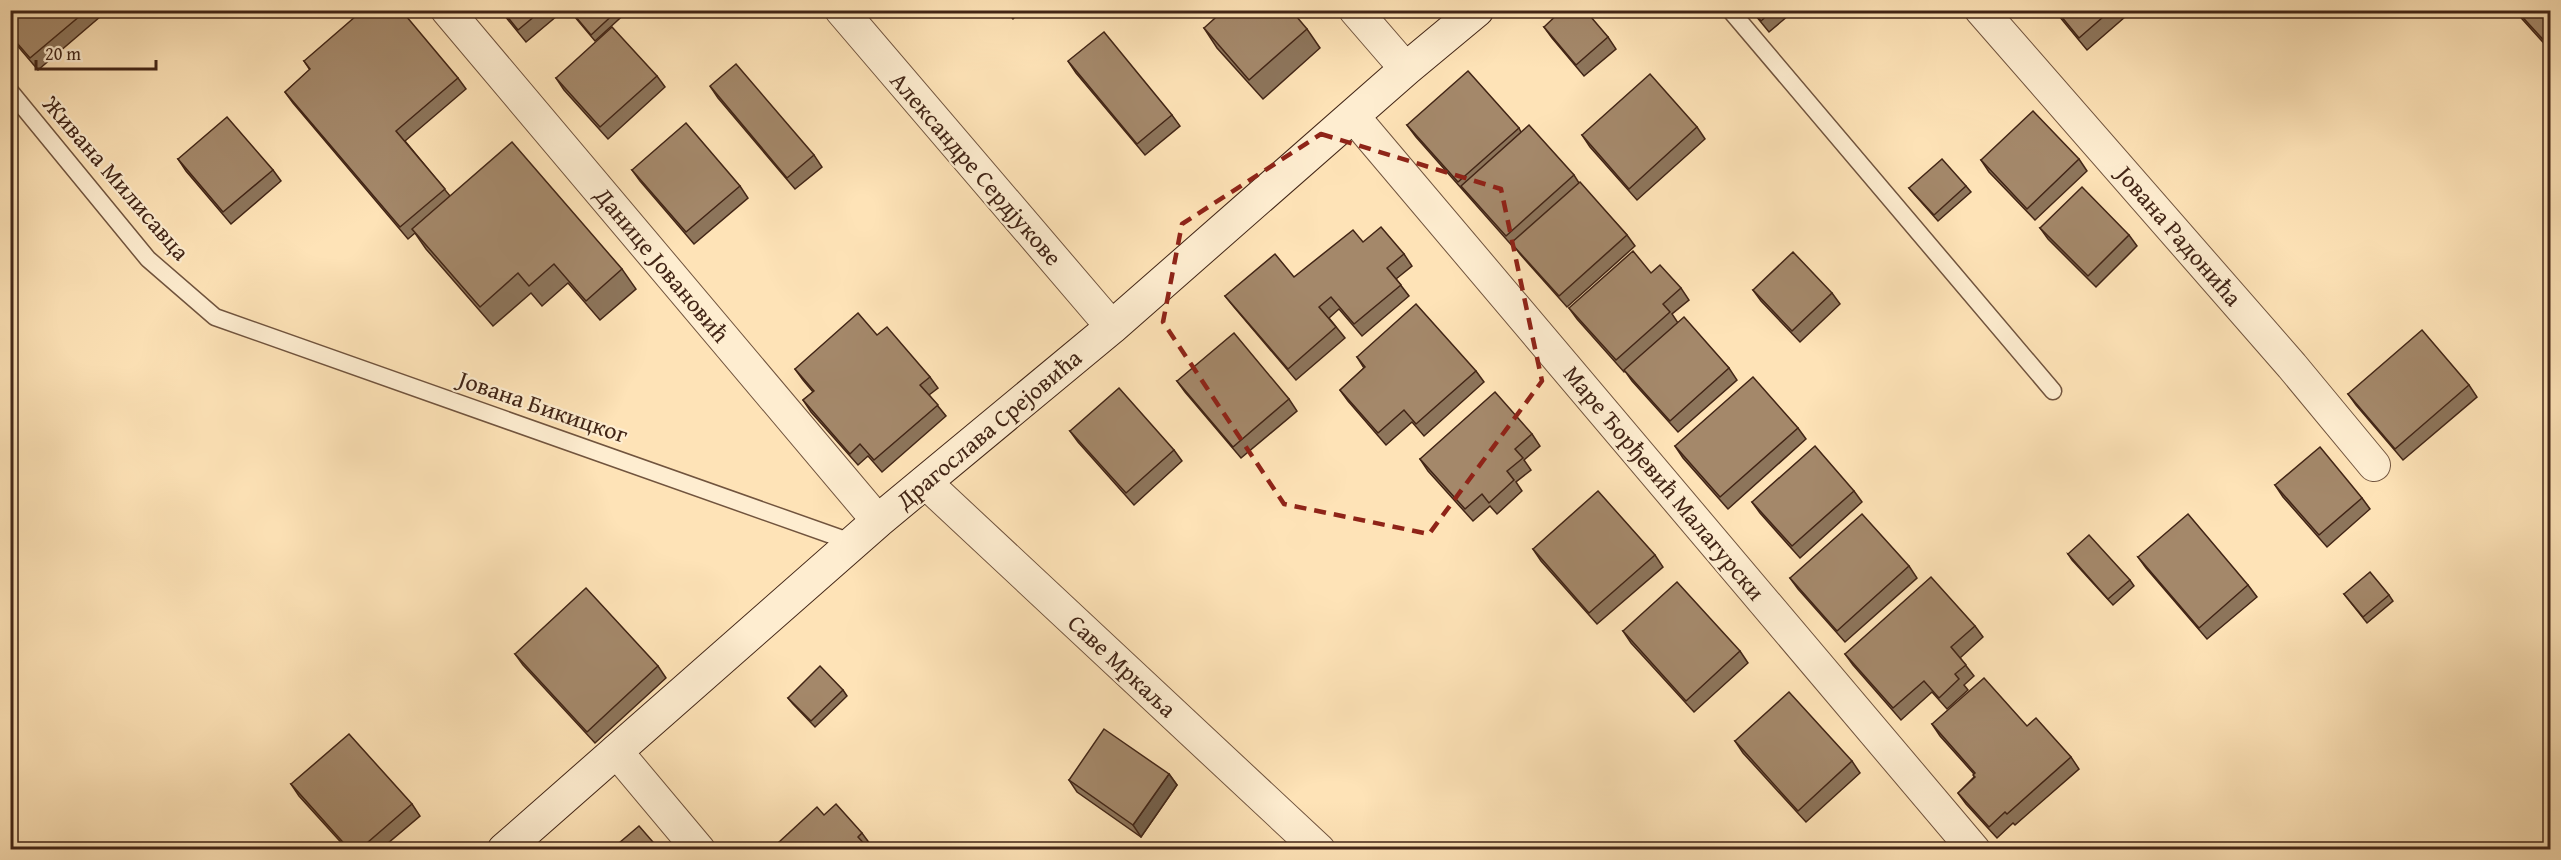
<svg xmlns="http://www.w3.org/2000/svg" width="2561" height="860" viewBox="0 0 2561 860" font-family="'Gentium Book Plus',serif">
  <rect width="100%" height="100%" fill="#fee3b7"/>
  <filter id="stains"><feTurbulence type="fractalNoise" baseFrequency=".00333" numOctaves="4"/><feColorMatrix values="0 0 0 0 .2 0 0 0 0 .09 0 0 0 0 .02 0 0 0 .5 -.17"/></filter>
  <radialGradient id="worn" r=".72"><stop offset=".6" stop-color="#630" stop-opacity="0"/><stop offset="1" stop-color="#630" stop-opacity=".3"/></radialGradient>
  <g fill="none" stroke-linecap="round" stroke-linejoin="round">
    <g stroke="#71543e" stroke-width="19">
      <g id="lane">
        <path d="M1730,10l323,381"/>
        <path d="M10,91l138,168 67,58 639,226"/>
      </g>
    </g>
    <g stroke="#71543e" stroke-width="34">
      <g id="street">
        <path d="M447,10l431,511"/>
        <path d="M841,10l271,317"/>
        <path d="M1355,10l51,59"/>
        <path d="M1981,10l311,356 82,99"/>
        <path d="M1353,116l621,734"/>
        <path d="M925,482l394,368"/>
        <path d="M616,751l83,99"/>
      </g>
    </g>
    <g stroke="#422516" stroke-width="35">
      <path id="secondary" d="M504,850l374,-329 234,-194 294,-258 71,-59"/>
    </g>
    <use href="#lane" stroke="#feedd0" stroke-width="16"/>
    <use href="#street" stroke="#feedd0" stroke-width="32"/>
    <use href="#secondary" stroke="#feedd0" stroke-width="33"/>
  </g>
  <g fill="#8d755b" stroke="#422516" stroke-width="1.5">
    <path d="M10,10h98l-70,60 -28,-33z"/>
    <path d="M500,10h64l-38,32z"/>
    <path d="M569,10h60l-34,31z"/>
    <path d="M1005,10h17l-9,9z"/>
    <path d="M1751,10h44l-26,22z"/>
    <path d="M2054,10h79l-46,40z"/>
    <path d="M2514,10h36v40z"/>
    <path d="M1544,27l64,10 8,12 -32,27 -32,-38z"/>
    <path d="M1204,28l103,1 13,19 -57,51 -46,-51z"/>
    <path d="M304,61l154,17 8,11 -61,52 45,55 172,73 14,20 -36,31 -32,-37 -26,23 -11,-13 -38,33 -67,-77 -11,-16 -7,6 -115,-136 -8,-11 25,-22z"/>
    <path d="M1068,61l104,54 8,11 -35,29 -69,-82z"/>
    <path d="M657,76l8,11 -57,52 -44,-49 -8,-12z"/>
    <path d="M710,86l104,69 8,12 -27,22 -77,-91z"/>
    <path d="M1407,125l112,3 2,4 53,43 5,8 48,52 8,11 -68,61 -47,-53 -5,-7 -1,1 -98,-111z"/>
    <path d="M1697,127l8,12 -68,61 -47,-53 -8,-12z"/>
    <path d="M178,159l95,11 8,11 -50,43 -45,-53z"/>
    <path d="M2079,159l8,12 -52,49 -46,-48 -8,-12z"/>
    <path d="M632,170l108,16 8,12 -54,46 -54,-63z"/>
    <path d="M1966,186l5,6 -33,29 -24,-27 -5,-6z"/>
    <path d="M2040,228l89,7 8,11 -41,41 -48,-48z"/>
    <path d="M1363,242l41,12 8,12 -16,13 13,17 -47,40 -23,-27 -10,9 16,20 -49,42 -62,-73 -9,-11 69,-19z"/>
    <path d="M1651,273l30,15 8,12 -17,14 6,9 51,45 8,12 -59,52 -46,-51 -7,-10 -1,1 -47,-53 -8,-11z"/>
    <path d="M1753,290l79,3 8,11 -40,38 -39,-41z"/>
    <path d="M877,335l53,42 8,11 -9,7 17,21 -64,56 -14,-16 -10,9 -47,-53 -8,-12 10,-8 -10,-12 -8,-11z"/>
    <path d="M1357,357l119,14 8,11 -60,54 -12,-14 -26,23 -38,-44 -8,-11 24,-22z"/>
    <path d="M1177,381l112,18 8,12 -56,47 -56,-66z"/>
    <path d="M2469,385l8,12 -74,63 -47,-55 -8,-11z"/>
    <path d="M1798,428l8,11 -78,70 -45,-51 -8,-12z"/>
    <path d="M1070,431l104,19 8,11 -48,44 -56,-63z"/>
    <path d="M1532,434l8,12 -16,14 7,10 -15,12 6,9 -25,23 -7,-8 -17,15 -45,-50 -8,-12z"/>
    <path d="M2275,485l87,13 8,11 -43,38 -44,-50z"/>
    <path d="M1854,491l8,11 -62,56 -40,-45 -8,-11z"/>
    <path d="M1533,549l122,6 8,12 -66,57 -56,-63z"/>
    <path d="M2068,554l62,26 4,6 -21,19 -41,-45z"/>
    <path d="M2138,557l110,28 9,12 -50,42 -61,-71z"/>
    <path d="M1909,566l8,12 -72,64 -47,-53 -8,-11z"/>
    <path d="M2344,594l45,1 4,6 -26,22z"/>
    <path d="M1975,626l8,11 -23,21 14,18 -10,9 4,5 -21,19 -15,-17 -31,28 -48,-55 -8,-11z"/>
    <path d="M1623,631l117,20 8,12 -54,49 -63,-69z"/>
    <path d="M515,654l143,12 8,12 -71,65 -72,-78z"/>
    <path d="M843,690l4,6 -32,31 -22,-23 -5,-6z"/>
    <path d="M1932,724l95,2 44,31 8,12 -64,56 -2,-2 -16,15 -31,-34 -8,-11 16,-16v-3l-34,-38z"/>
    <path d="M1735,741l117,20 8,12 -54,49 -63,-69z"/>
    <path d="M1169,774l8,11 -36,52 -64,-45 -8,-12z"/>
    <path d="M291,784l121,20 8,12 -39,33h-34l-48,-53z"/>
    <path d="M824,815l38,18 8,11 -3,3 3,2h-87l-5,-6z"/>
  </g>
  <path fill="#735f4a" stroke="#422516" stroke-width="1.5" d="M1169,774l8,11 -36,52 -8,-12z"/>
  <g fill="#a4886a" stroke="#422516" stroke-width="1.5">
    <path d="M10,10h77l-57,48 -20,-23z"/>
    <path d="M363,10h38l57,68 -62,53 49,58 -45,38 -115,-135 25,-23 -6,-8z"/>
    <path d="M502,10h40l-24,20z"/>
    <path d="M570,10h48l-27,25z"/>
    <path d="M1224,10h67l16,19 -58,51 -45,-52z"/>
    <path d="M1562,10h23l23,27 -32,28 -32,-38z"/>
    <path d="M1752,10h21l-12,11z"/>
    <path d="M2056,10h55l-32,28z"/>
    <path d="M2516,10h34v37z"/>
    <path d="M612,27l45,49 -57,51 -44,-49z"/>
    <path d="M1104,32l68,83 -35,29 -69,-83z"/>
    <path d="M736,64l78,91 -27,23 -77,-92z"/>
    <path d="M1468,71l51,57 -61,54 -51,-57z"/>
    <path d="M1650,74l47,53 -68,62 -47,-54z"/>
    <path d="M2033,111l46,48 -52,50 -46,-49z"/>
    <path d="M227,117l46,53 -50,42 -45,-53z"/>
    <path d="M686,123l54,63 -54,46 -54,-62z"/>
    <path d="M1529,125l45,50 -68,61 -45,-50z"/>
    <path d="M512,142l110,127 -36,32 -32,-37 -25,22 -11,-13 -38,34 -68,-78z"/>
    <path d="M1942,159l24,27 -32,29 -25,-27z"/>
    <path d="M1580,182l47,53 -68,61 -48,-53z"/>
    <path d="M2082,187l47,48 -41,41 -48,-48z"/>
    <path d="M1381,227l23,27 -17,14 14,17 -47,39 -23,-27 -12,10 17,20 -48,42 -63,-73 50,-42 19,23 59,-47 10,12z"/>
    <path d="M1633,251l18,22 9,-8 21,23 -18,16 7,8 -54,48 -47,-52z"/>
    <path d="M1793,252l39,41 -40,38 -39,-41z"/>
    <path d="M1416,304l60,67 -60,53 -12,-14 -26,23 -38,-43 25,-23 -8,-10z"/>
    <path d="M858,313l19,22 10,-8 43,50 -10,8 18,20 -64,55 -14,-16 -10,10 -47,-54 11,-9 -19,-22z"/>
    <path d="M1684,317l45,51 -59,53 -46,-51z"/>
    <path d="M2422,330l47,55 -74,64 -47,-55z"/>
    <path d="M1234,333l55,66 -56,48 -56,-66z"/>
    <path d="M1753,377l45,51 -78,69 -45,-51z"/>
    <path d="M1119,388l55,62 -48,43 -56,-62z"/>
    <path d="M1495,392l37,42 -17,15 8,9 -16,13 7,9 -25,23 -7,-9 -17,15 -45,-50z"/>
    <path d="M1815,446l39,45 -62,55 -40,-44z"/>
    <path d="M2320,447l42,51 -43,37 -44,-50z"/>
    <path d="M1598,491l57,64 -66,58 -56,-64z"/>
    <path d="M1862,514l47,52 -72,65 -47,-53z"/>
    <path d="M2188,514l60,71 -49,43 -61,-71z"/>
    <path d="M2089,535l41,45 -22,19 -40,-45z"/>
    <path d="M2370,572l19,23 -26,22 -19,-23z"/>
    <path d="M1931,577l44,49 -24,21 15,18 -11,9 4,5 -20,19 -15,-17 -31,27 -48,-54z"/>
    <path d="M1677,582l63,69 -54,50 -63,-70z"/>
    <path d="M586,588l72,78 -71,66 -72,-78z"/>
    <path d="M820,666l23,24 -32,31 -23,-23z"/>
    <path d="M1984,678l43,48 9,-8 35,39 -64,57 -2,-2 -16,15 -31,-34 17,-16 -2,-2 2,-2 -43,-49z"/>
    <path d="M1789,692l63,69 -54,50 -63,-70z"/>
    <path d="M1104,729l65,45 -36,51 -64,-45z"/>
    <path d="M349,734l63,70 -52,45h-11l-58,-65z"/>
    <path d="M836,804l26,29 -4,4 11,12h-84l-7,-6 39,-36 7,8z"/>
    <path d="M639,826l20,23h-47z"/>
    <path d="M64,845l4,4h-9z"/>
  </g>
  <path fill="none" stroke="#8f2418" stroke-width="4.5" stroke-dasharray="12 8" stroke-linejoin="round" d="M1321,134l180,55 41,192 -113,153 -145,-30 -121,-182 19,-98z"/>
  <g text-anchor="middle" stroke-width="4.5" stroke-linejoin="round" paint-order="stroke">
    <g font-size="24" fill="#422516" stroke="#feedd0">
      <text transform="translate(976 169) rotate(49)" y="8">Александре Сердјукове</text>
      <text transform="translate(116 178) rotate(49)" y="8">Живана Милисавца</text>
      <text transform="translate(2179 236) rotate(49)" y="8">Јована Радонића</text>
      <text transform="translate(662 265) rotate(50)" y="8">Данице Јовановић</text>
      <text transform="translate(543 407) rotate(19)" y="8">Јована Бикицког</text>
      <text transform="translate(989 429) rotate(-40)" y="8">Драгослава Срејовића</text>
      <text transform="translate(1664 483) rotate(50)" y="8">Маре Ђорђевић Малагурски</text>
      <text transform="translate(1122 666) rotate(43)" y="8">Саве Мркаља</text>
    </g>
  </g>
  <rect width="2561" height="860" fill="none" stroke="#fee3b7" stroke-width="36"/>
  <rect x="12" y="12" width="2537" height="836" fill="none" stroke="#422516" stroke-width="3"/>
  <rect x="18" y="18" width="2525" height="824" fill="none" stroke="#422516" stroke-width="1.5"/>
  <path d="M36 60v9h120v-9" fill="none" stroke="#422516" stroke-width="3"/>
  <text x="45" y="60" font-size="18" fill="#422516" stroke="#feedd0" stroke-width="4.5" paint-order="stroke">20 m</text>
  <rect width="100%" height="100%" filter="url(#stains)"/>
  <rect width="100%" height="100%" fill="url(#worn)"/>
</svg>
